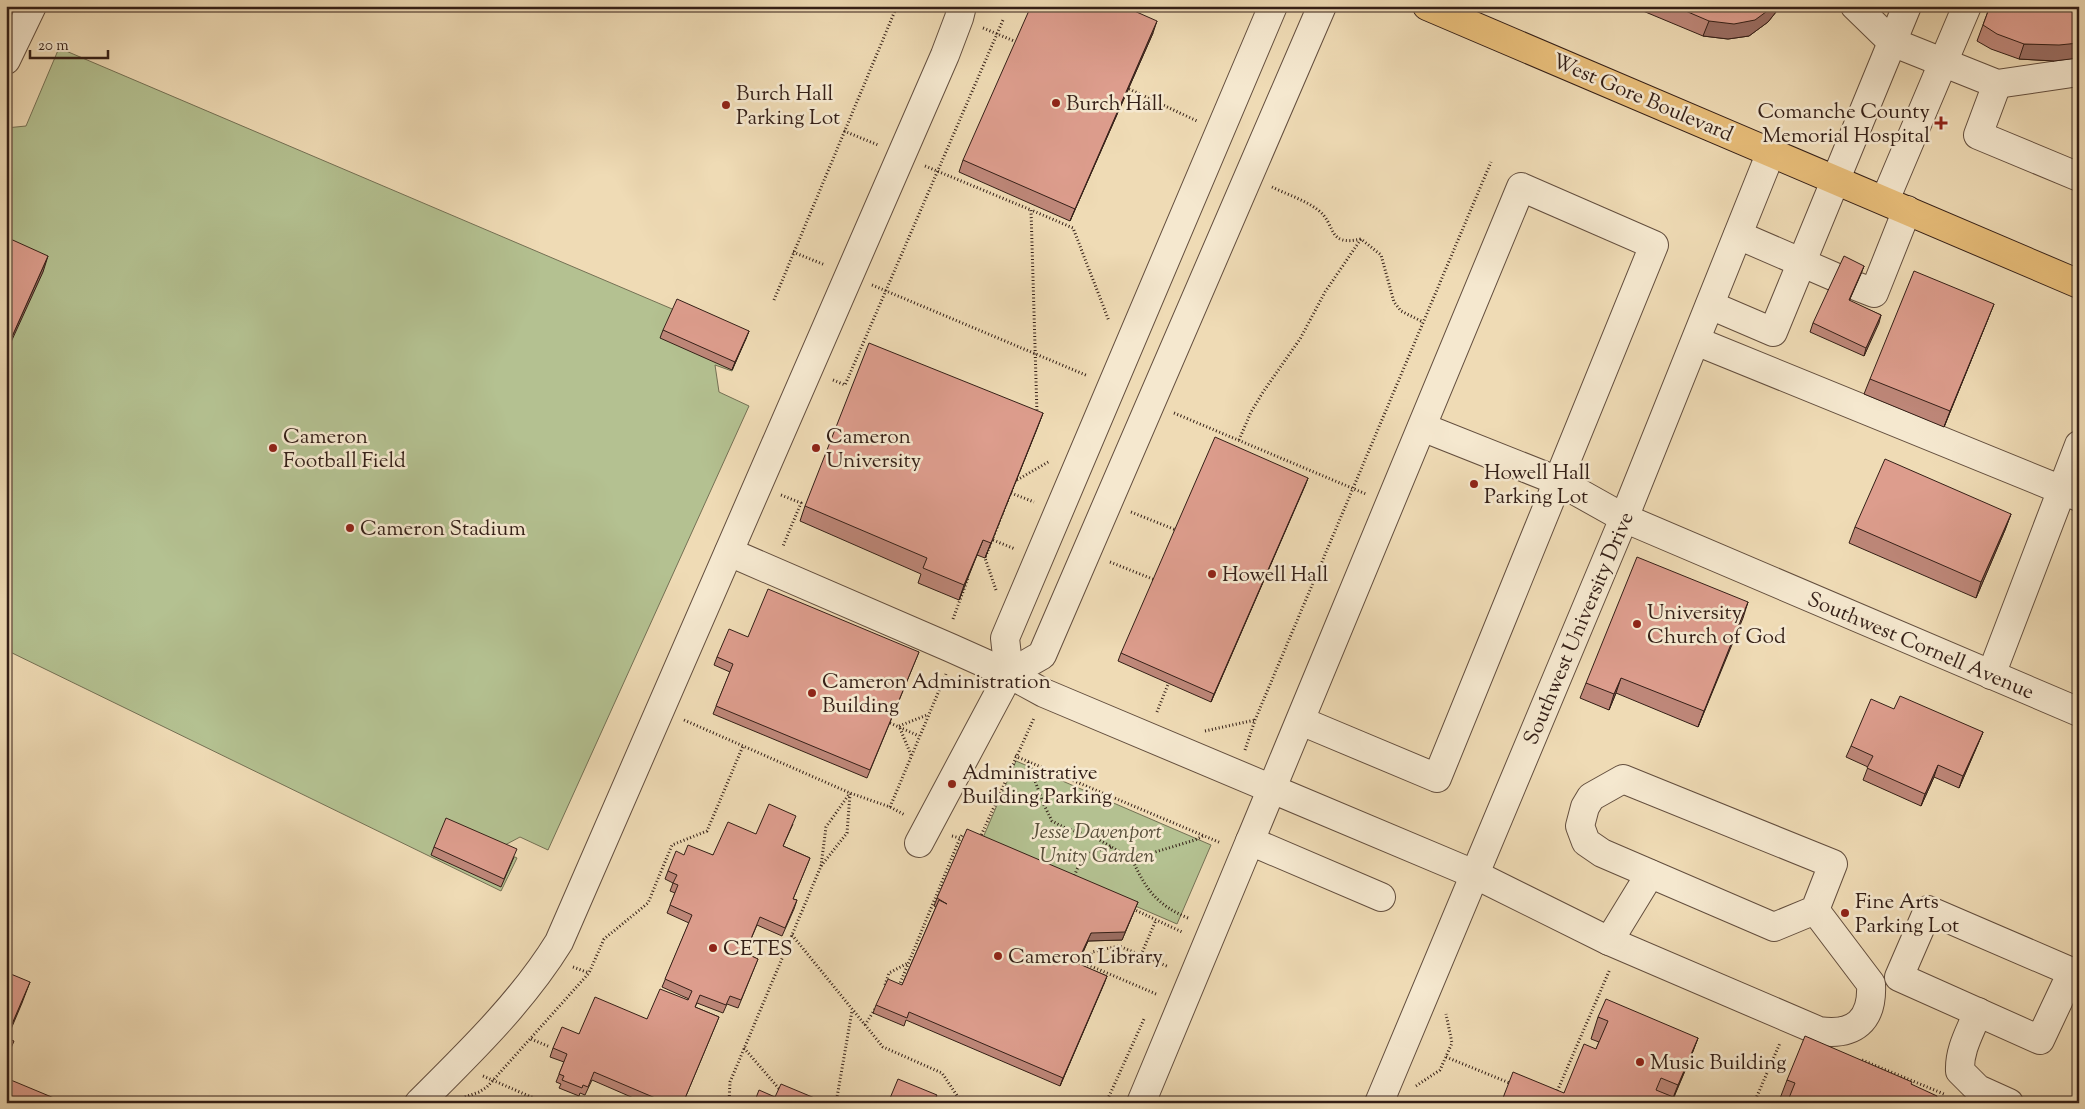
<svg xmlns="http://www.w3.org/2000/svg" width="2085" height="1109" viewBox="0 0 2085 1109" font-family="'Sorts Mill Goudy',serif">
  <rect width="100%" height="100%" fill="#efdbb5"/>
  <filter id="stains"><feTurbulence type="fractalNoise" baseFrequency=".004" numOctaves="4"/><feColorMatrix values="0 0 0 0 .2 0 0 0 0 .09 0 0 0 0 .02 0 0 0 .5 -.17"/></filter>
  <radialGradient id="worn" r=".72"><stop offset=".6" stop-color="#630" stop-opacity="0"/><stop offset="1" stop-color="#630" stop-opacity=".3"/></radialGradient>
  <g fill="#b4c191" stroke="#747054">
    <path d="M59,48l686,292 -13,31 -17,-6 4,27 30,14 -201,444 -28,-13 -15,8 -3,6 15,7 -16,33 -495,-241v-441l4,-7 -4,-2v-23l3,-5 -3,-1v-43l20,-2z"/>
    <path d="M1016,761l195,84 -34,79 -195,-84z"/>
  </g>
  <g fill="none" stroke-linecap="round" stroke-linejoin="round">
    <g stroke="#634e3e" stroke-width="30">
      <g id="minor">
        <path d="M1855,6l37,36 105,42 82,-12"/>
        <path d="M6,60l26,-54"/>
        <path d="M1997,84l-19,51 101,42"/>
        <path d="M1885,200l82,-194"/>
        <path d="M1738,235l97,42"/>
        <path d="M1856,286l18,7 33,-83"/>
        <path d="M1710,305l63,27 134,-326"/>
        <path d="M1696,341l383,156"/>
        <path d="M1422,427l136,54 66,37 455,194"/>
        <path d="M729,552l222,96 58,26 35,19 430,181 135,67 210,90c35,5 54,-10 52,-47l-56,-74 18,-46 -210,-85 -32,18 -6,10 -5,19 6,16 16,11 172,74 41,-17"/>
        <path d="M1009,674l-4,-36 268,-632"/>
        <path d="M1991,675l88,-230"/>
        <path d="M1250,841l271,-654 133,58 -217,533 -136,-57"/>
        <path d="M919,843l90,-169 33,-19 280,-649"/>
        <path d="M1928,910l144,62 -32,68 -141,-63z"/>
        <path d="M1609,941l41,-67"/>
        <path d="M1978,1012c-8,20 -19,38 -18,59l18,18 31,14"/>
        <path d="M419,1103c50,-50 103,-101 140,-161l386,-887 14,-37 3,-12"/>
        <path d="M1141,1103l109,-262 131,56"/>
        <path d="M1379,1103l245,-585 147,-366"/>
      </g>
    </g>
    <g stroke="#341f17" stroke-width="30">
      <path id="major" d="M1427,6l652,278"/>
    </g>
    <g stroke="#341f17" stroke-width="3" stroke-dasharray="1 2.5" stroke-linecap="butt">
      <path d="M983,28l31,13"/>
      <path d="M1129,89l68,32"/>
      <path d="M844,131l34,14"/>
      <path d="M925,166l106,44"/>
      <path d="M1272,187c14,7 33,13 46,23 19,14 8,37 43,29l20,16 13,47 7,9 22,11"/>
      <path d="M793,252l32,13"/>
      <path d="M872,285l216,91"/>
      <path d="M774,300l123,-294"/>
      <path d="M833,380l12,5 158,-365"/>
      <path d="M1174,413l192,81"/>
      <path d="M1037,414l-6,-204 42,18 36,93"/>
      <path d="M1239,440l12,-28 12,-20 37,-53 25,-47 36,-53"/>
      <path d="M1017,480l33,-19"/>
      <path d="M1011,493l23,9"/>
      <path d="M781,495l20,8 -18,43"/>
      <path d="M1131,512l45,18"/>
      <path d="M993,540l22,9"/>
      <path d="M1110,562l45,18"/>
      <path d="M996,590l-11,-32 52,-133"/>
      <path d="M953,619l15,-41"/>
      <path d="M1157,712l12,-30"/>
      <path d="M684,720l166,73 40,14 15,8"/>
      <path d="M890,723l29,13"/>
      <path d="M1205,731l50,-11"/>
      <path d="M1245,750l10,-30 236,-558"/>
      <path d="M911,755l-12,-29 28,-11"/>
      <path d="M1015,756l206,87"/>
      <path d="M1028,762l16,43 8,16 11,6 35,12 34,20"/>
      <path d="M890,807l56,-133"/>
      <path d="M952,836l8,2 2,-3 5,2"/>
      <path d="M980,838l54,-120"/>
      <path d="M821,866l26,-33 3,-39"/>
      <path d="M1073,879c10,-25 12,-26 38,-32"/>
      <path d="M1133,909l49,23"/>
      <path d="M1188,918c-31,-13 -42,-28 -56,-59l63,-19 8,-4"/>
      <path d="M792,935l91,112 59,26 20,30"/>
      <path d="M1141,955l15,-35"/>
      <path d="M573,967l16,6"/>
      <path d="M885,985l4,-12 19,-10"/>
      <path d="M899,986l61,-148"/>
      <path d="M1156,994l-70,-30 6,-12 27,-6 50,21"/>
      <path d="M865,1025l10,-16"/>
      <path d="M531,1039l19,8"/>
      <path d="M744,1048l37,43"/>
      <path d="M1446,1057l66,27"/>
      <path d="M1862,1060l82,34"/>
      <path d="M483,1076l62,27"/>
      <path d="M1416,1086l24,-16 12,-27 -6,-29"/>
      <path d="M1556,1094l54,-125"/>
      <path d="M465,1097l14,-5 8,-5 102,-114 15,-34 44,-36 24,-58 35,-14 36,-85"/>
      <path d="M729,1103l1,-21 91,-216 5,-39 24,-34"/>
      <path d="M836,1103l16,-92"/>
      <path d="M1084,1103l13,-2 5,2"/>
      <path d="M1106,1103l38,-84"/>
      <path d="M1754,1103l26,-60"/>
    </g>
    <use href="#minor" stroke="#f5e8cf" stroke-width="28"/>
    <use href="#major" stroke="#e8be7a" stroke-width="28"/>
  </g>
  <g fill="#be8779" stroke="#341f17">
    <path d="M1631,6h148l-3,6 -8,10 -19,14 -21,3 -25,-3z"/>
    <path d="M1990,6l64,55 -35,-2 -28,-10 -14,-8z"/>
    <path d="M1153,33l-83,188 -111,-49 4,-12z"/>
    <path d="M1864,266l-15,35 32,14 -17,41 -54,-24 3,-9z"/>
    <path d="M1988,319l-44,108 -80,-33 6,-15z"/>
    <path d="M663,330l86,1 -17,39 -72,-32z"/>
    <path d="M1043,413l-58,145 -8,-3 -18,45 -41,-17 3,-9 -121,-53 5,-15z"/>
    <path d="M1308,478l-97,224 -93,-41 3,-8z"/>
    <path d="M2011,514l-6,16 -29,68 -127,-55 6,-16z"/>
    <path d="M1748,602l-50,125 -82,-34 -7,17 -29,-12 6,-15z"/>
    <path d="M748,637l171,15 -52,126 -154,-64 17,-42 -16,-7 3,-8z"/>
    <path d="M1894,709l89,23 -5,12 -19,44 -25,-11 -13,29 -58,-26 5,-13 -22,-10 5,-11z"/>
    <path d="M793,824l-10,22 27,12 -17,41 4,1 -3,9 -12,27 -25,-11 -12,28 13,6 -20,49 -11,-4 -4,9 -26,-10 -2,4 24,10 -36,86h-38l-53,-23 -7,15 -5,-2 -1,3 -20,-8 2,-4 -5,-2 8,-20 -14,-5 3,-9 26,-14 68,-15 41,-19 1,-1 -27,-12 27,-64 -22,-10 8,-20 -5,-2 3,-8 -8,-4 3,-8 16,-16h29l43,-21z"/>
    <path d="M434,847l80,10 -13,30 -70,-32z"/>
    <path d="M937,898l201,4 -16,38 -34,1 -10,23 29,12 -47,110 -154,-66 -2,6 -31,-13 3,-8 26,-20 34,-78 -2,-1z"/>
    <path d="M1598,1017l100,21 -8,21 -16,38 -110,-4 32,-44 3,-7 -8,-3z"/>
    <path d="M1787,1080l124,4 24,19h-152l-4,-2z"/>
  </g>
  <g fill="#9b6e63" stroke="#341f17">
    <path d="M1774,6h5l-3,6 -8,10 -19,14 -21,3 -25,-3 6,-15z"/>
    <path d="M1157,21l-4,12 -83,188 5,-12z"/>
    <path d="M2079,43v15l-25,3 -35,-2 5,-15z"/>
    <path d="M48,256l-5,16 -37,81v-3z"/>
    <path d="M1864,266l-3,8 -15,34 3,-8z"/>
    <path d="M1994,304l-6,15 -44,108 6,-16z"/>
    <path d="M1881,315l-2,8 -15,33 2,-8z"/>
    <path d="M749,331l-3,8 -14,31 3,-8z"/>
    <path d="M1043,413l-6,16 -52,129z"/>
    <path d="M1308,478l-3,8 -94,216 3,-8z"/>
    <path d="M2011,514l-6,16 -29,68 5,-16z"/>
    <path d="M983,540l-24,60 5,-15z"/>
    <path d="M1748,602l-5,16 -45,109 6,-16z"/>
    <path d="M1621,678l-5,15 -7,17 5,-16z"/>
    <path d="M1983,732l-5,12 -19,44 4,-12z"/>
    <path d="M1938,765l-4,12 -13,29 4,-12z"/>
    <path d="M1138,902l-16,38 -34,1 -14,30 17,-38z"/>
    <path d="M1107,976l-3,8 -44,102 3,-8z"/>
    <path d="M30,982l-8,21 -16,38v-3z"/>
    <path d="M1698,1038l-8,21 -19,44 7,-18z"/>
  </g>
  <g fill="#dd9d8d" stroke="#341f17">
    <path d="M1031,6h92l34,15 -82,188 -112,-49z"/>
    <path d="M1674,6h100l-19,14 -21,4 -25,-3z"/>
    <path d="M1990,6h89v37l-20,2 -35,-1 -27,-10 -14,-9z"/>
    <path d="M6,237l42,19 -42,94z"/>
    <path d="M1844,256l20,10 -15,34 32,15 -15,33 -53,-25z"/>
    <path d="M1914,271l80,33 -44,107 -80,-32z"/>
    <path d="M677,299l72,32 -14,31 -72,-32z"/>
    <path d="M869,343l174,70 -52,130 -8,-3 -19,45 -41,-17 4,-10 -122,-52z"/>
    <path d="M1215,437l93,41 -94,216 -93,-41z"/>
    <path d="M1885,459l126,55 -30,68 -126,-55z"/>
    <path d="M1637,557l111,45 -44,109 -83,-33 -7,16 -28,-11z"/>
    <path d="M768,589l151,63 -49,118 -154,-64 17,-42 -16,-7 12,-28 19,8z"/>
    <path d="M1900,696l83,36 -20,44 -25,-11 -13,29 -58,-26 6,-12 -22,-10 20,-47 23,10z"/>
    <path d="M769,804l27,12 -13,30 27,12 -17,41 4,1 -12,28 -25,-11 -15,36 13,6 -17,41 -11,-4 -4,9 -26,-10 -5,12 24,10 -36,86h-24l1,-3 -66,-28 -6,15 -5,-2 -1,3 -20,-8 2,-4 -5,-2 8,-20 -14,-6 9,-21 17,7 16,-37 52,22 13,-30 28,11 4,-9 -27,-12 27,-64 -22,-10 8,-20 -5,-2 4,-8 -9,-4 8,-20 8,4 4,-10 25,10 15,-33 28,12z"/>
    <path d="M446,818l71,31 -13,30 -70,-32z"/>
    <path d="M967,829l171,73 -13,30 -34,1 -14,30 30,13 -44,102 -154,-66 -2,6 -31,-13 12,-26 14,6 37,-85 8,4 -10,-6z"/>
    <path d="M6,972l24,10 -24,56 8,3 -8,19z"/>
    <path d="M1606,999l92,39 -20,47 -17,-7 -5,12 32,13h-187l12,-31 51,21 20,-49 12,5 12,-28 -10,-4z"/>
    <path d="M1805,1036l107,46 -1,2 26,12 -2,7h-148l8,-20 -8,-3z"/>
    <path d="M6,1078l48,20 -2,5h-46z"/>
    <path d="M898,1079l39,16 -4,8h-45z"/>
    <path d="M781,1084l36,15 -2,4h-61l5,-13 16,7z"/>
  </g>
  <g fill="#8f2418" stroke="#f5e8cf" stroke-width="2">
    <circle cx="1056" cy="103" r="5"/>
    <circle cx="726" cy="105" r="5"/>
    <path d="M1938.5 115.5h5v5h5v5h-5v5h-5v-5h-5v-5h5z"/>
    <circle cx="273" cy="448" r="5"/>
    <circle cx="816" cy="448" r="5"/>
    <circle cx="1474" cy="484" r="5"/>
    <circle cx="350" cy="528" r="5"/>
    <circle cx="1212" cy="574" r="5"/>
    <circle cx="1637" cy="624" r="5"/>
    <circle cx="812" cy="693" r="5"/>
    <circle cx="952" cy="784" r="5"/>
    <circle cx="1845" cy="913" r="5"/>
    <circle cx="713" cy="948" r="5"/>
    <circle cx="998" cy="956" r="5"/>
    <circle cx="1640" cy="1062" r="5"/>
  </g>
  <g text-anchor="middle" stroke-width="5" stroke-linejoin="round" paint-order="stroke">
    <g font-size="21" fill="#341f17" stroke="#f5e8cf" text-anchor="start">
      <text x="736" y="100">Burch Hall<tspan x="736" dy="24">Parking Lot</tspan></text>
      <text x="1066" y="110">Burch Hall</text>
      <text x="1930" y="118" text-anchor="end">Comanche County<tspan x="1930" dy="24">Memorial Hospital</tspan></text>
      <text x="283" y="443">Cameron<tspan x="283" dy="24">Football Field</tspan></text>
      <text x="826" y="443">Cameron<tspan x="826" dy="24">University</tspan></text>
      <text x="1484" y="479">Howell Hall<tspan x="1484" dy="24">Parking Lot</tspan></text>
      <text x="360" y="535">Cameron Stadium</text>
      <text x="1222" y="581">Howell Hall</text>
      <text x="1647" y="619">University<tspan x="1647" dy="24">Church of God</tspan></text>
      <text x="822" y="688">Cameron Administration<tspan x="822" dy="24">Building</tspan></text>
      <text x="962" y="779">Administrative<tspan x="962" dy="24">Building Parking</tspan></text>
      <text x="1855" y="908">Fine Arts<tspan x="1855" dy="24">Parking Lot</tspan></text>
      <text x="723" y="955">CETES</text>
      <text x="1008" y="963">Cameron Library</text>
      <text x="1650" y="1069">Music Building</text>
    </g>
    <g font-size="21" fill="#341f17" stroke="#f5e8cf">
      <text transform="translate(1643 97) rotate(23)" y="7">West Gore Boulevard</text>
      <text transform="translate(1578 628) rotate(-67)" y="7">Southwest University Drive</text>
      <text transform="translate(1921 645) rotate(23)" y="7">Southwest Cornell Avenue</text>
    </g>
    <g font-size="21" font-style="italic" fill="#5a503c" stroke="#f5e8cf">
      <text x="1097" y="838">Jesse Davenport<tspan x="1097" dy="24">Unity Garden</tspan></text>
    </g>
  </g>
  <rect width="2085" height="1109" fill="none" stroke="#efdbb5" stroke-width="25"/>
  <rect x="8" y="8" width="2070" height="1094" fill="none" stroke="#341f17" stroke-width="2.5"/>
  <rect x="12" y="12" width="2060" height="1084" fill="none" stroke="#341f17"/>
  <path d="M30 50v8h78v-8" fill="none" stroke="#341f17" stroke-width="2.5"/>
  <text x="38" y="50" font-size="15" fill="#341f17" stroke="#f5e8cf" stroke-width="4" paint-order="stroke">20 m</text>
  <rect width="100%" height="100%" filter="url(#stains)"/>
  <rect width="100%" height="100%" fill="url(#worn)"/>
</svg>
